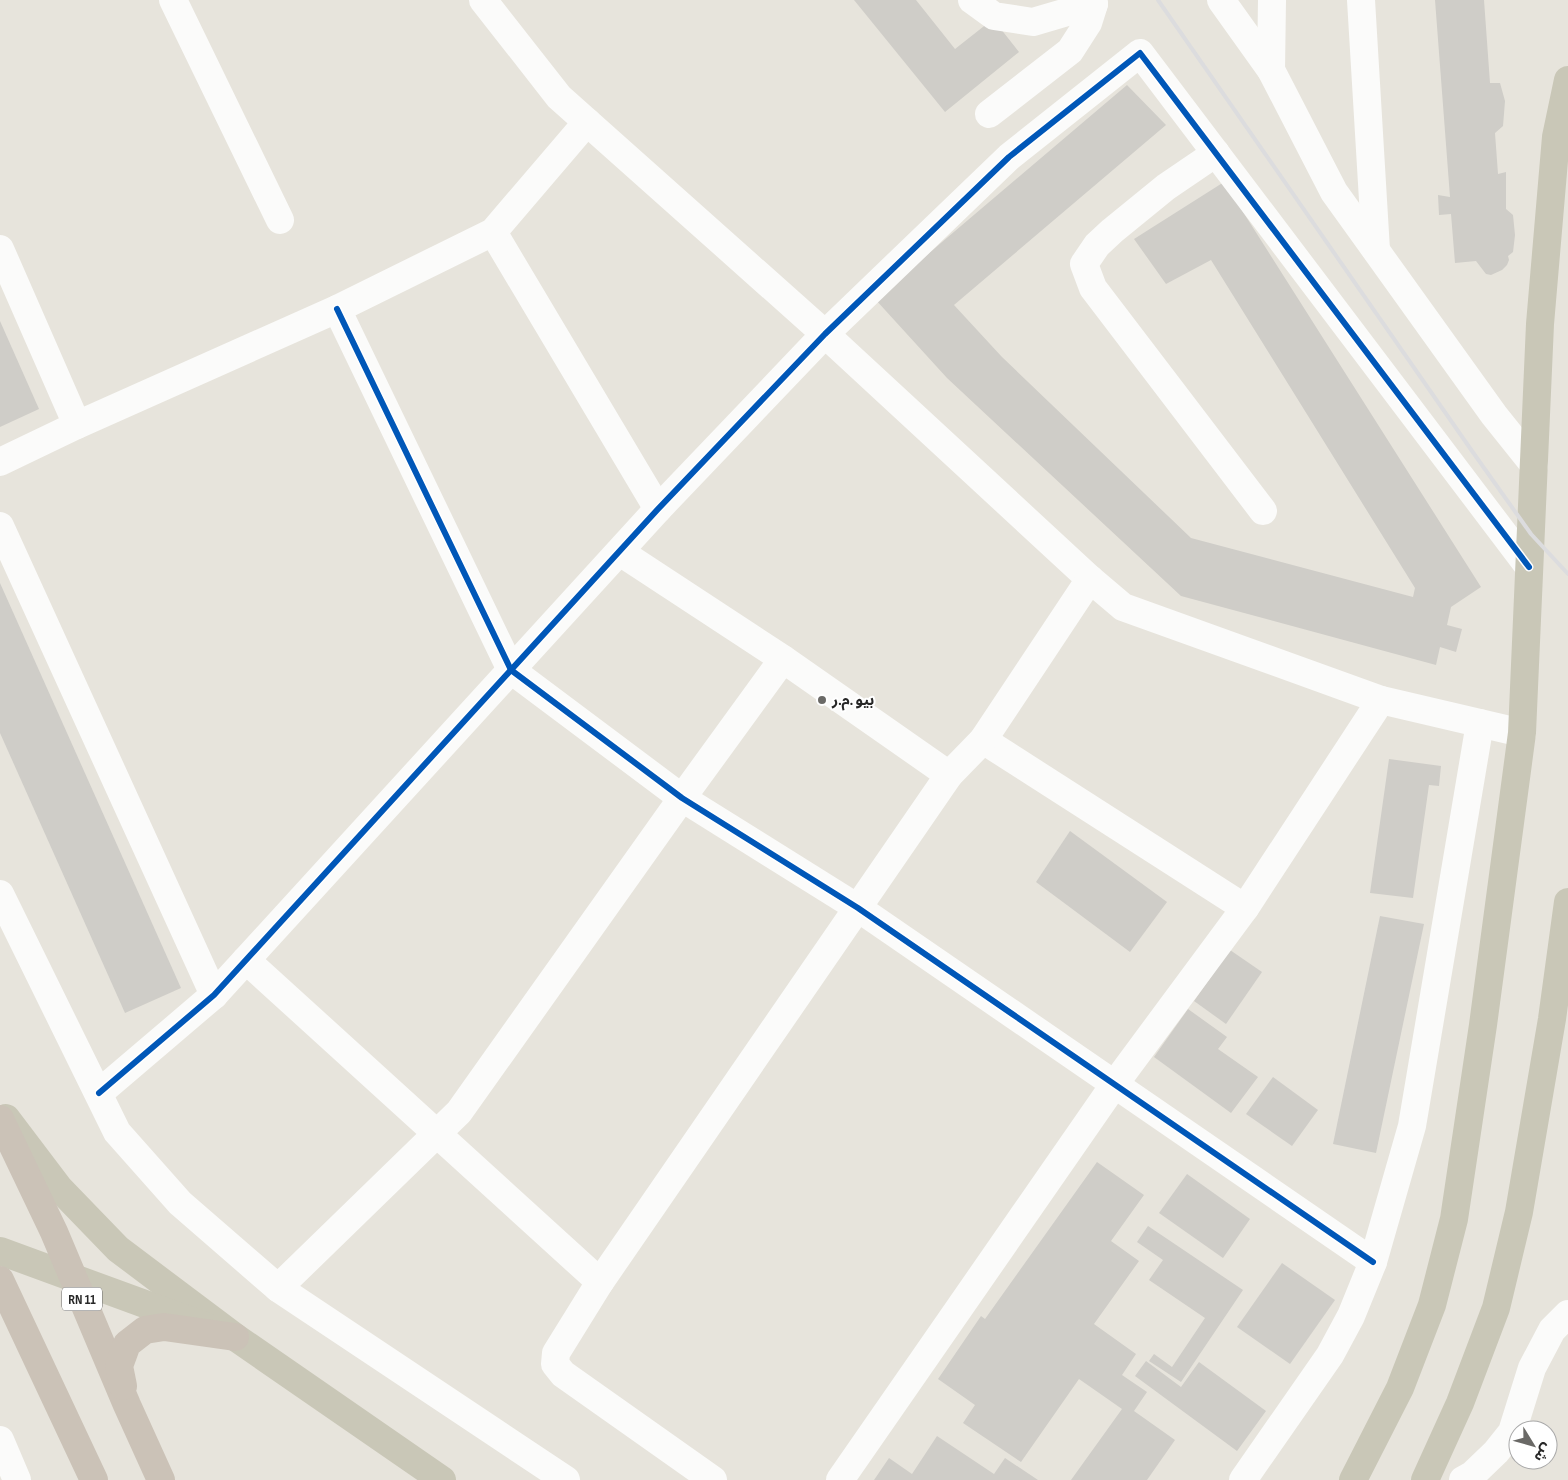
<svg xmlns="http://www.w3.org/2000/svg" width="1568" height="1480" viewBox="0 0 1568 1480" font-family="'Sofia Sans Condensed','Noto Sans Arabic',sans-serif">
  <rect width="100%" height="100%" fill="#e7e4dc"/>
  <g fill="#cfcdc8">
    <path d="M854,0h62l39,49 38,-30 26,33 -74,60z"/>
    <path d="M1435,0h49l6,83h10l5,18 -2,25 -8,7 3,41 8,-2v37l7,6 2,20 -2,17 -5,4 1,4 -2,5 -5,5 -11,5 -5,-1 -10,-13 -21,2 -4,-49 -12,1 -1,-20 12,2z"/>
    <path d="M1127,85l39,40 -212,180 48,52 189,181 222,59 2,-9 -204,-328 -45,24 -32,-45 90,-57 257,405 -30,20 -4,18 15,4 -6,23 -16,-5 -4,18 -255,-69 -234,-218 -72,-79z"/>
    <path d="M0,321l39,88 -39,18z"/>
    <path d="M0,583l181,405 -56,25 -125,-280z"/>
    <path d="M1389,759l52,7 -2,20 -10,-1 -16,113 -43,-5z"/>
    <path d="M1070,831l97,71 -37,50 -94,-70z"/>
    <path d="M1380,916l44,8 -48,229 -43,-9z"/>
    <path d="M1230,950l32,22 -36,52 -32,-23z"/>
    <path d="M1188,1009l39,28 -9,12 40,28 -27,36 -77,-56z"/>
    <path d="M1273,1077l45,33 -26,36 -46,-32z"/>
    <path d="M1097,1162l47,33 -33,46 28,20 -45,63 42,30 -14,21 25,17 -13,19 41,29 -28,40h-76l51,-71 -43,-30 -58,83 -58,-39 12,-18 -37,-26 43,-63 4,3z"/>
    <path d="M1187,1174l63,45 -27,39 -64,-45z"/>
    <path d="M1148,1226l95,64 -62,92 -32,-21 5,-7 18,13 33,-49 -56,-38 14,-20 -26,-18z"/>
    <path d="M1282,1263l53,37 -45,64 -53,-37z"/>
    <path d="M1146,1361l35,26 18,-25 67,49 -29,40 -102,-75z"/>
    <path d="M937,1436l57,38 11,-16 33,22h-164l15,-22 23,16z"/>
  </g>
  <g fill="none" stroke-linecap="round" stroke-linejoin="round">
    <g stroke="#fbfbfa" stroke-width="28">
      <path d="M173,0l107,220"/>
      <path d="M483,0l76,97 266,237 265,245 33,28 258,93 141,33"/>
      <path d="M972,0l22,16 39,6 61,-18"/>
      <path d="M1221,0l50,70 63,122 160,223 40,50"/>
      <path d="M1361,0l15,250"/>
      <path d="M1271,70l1,-70"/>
      <path d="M989,114l81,-63 18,-28 6,-19 -2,-4"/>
      <path d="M1216,153l-50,34 -54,44 -15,14 -13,19 9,24 170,223"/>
      <path d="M493,232l165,277"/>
      <path d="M0,249l77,176"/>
      <path d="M337,309l174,361 171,128 176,110 515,354"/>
      <path d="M0,462l77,-37 260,-116 156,-77 94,-110"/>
      <path d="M0,526l214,469"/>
      <path d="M620,552l163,107 166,116"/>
      <path d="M983,740l262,168"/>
      <path d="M0,894l117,238 63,71 98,85 288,192"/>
      <path d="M246,960l354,322"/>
      <path d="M99,1093l115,-98 444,-486 167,-175 184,-177 131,-104 389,514"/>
      <path d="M278,1288l181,-176 223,-314 101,-139"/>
      <path d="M0,1440l17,40"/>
      <path d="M713,1480l-150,-106 -8,-10 1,-11 44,-71 349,-507 34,-35 107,-161"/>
      <path d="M840,1480l274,-395 131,-177 136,-208"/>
      <path d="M1243,1480l87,-125 21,-39 22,-54 39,-136 68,-403"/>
      <path d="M1463,1480l9,-5 24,-23 16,-20 20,-64 20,-38 16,-16"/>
    </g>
    <g stroke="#c9c7b7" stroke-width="28">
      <path d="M6,1118l53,70 59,61 117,88 207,143"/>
      <path d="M0,1251l205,75"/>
      <path d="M1353,1480l47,-92 32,-83 22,-86 29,-194 39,-292 18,-409 16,-187 12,-57"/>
      <path d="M1425,1480l35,-77 36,-95 23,-96 33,-193 16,-117"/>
    </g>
    <g stroke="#cbc2b7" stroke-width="28">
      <path d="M0,1119l54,113 73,173 34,75"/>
      <path d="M0,1280l94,200"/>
      <path d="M123,1386l-4,-20 8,-22 18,-14 19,-3 71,10"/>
    </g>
    <path stroke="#dcdcde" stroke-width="4" d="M1158,0l314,451 59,83 37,40"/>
    <g stroke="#fff" stroke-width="9">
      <g id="cycleway">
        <path d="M337,309l174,361 171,128 176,110 515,354"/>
        <path d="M99,1093l115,-98 444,-486 167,-175 184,-177 131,-104 389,514"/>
      </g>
    </g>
    <use href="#cycleway" stroke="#0057b8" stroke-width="6"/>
  </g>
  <circle fill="#6a6966" stroke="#fff" stroke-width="2" cx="822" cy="700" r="5"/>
  <g text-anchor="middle" stroke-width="4" stroke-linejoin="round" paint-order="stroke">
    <rect fill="#fff" stroke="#686868" stroke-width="1" x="62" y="1287.5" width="40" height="23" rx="4"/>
    <g font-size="14" font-weight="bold" fill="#272727">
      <text x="82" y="1304">RN 11</text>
    </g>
    <g font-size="15" font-weight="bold" fill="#272727" stroke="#fff" text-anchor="start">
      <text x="832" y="705">بيو .م.ر</text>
    </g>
  </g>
  <g transform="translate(1533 1445) rotate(127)"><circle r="24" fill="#ffffff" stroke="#a9a9a9"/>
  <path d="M0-4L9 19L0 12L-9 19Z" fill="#6a6966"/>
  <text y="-8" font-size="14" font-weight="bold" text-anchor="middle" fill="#272727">ش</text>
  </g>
</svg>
